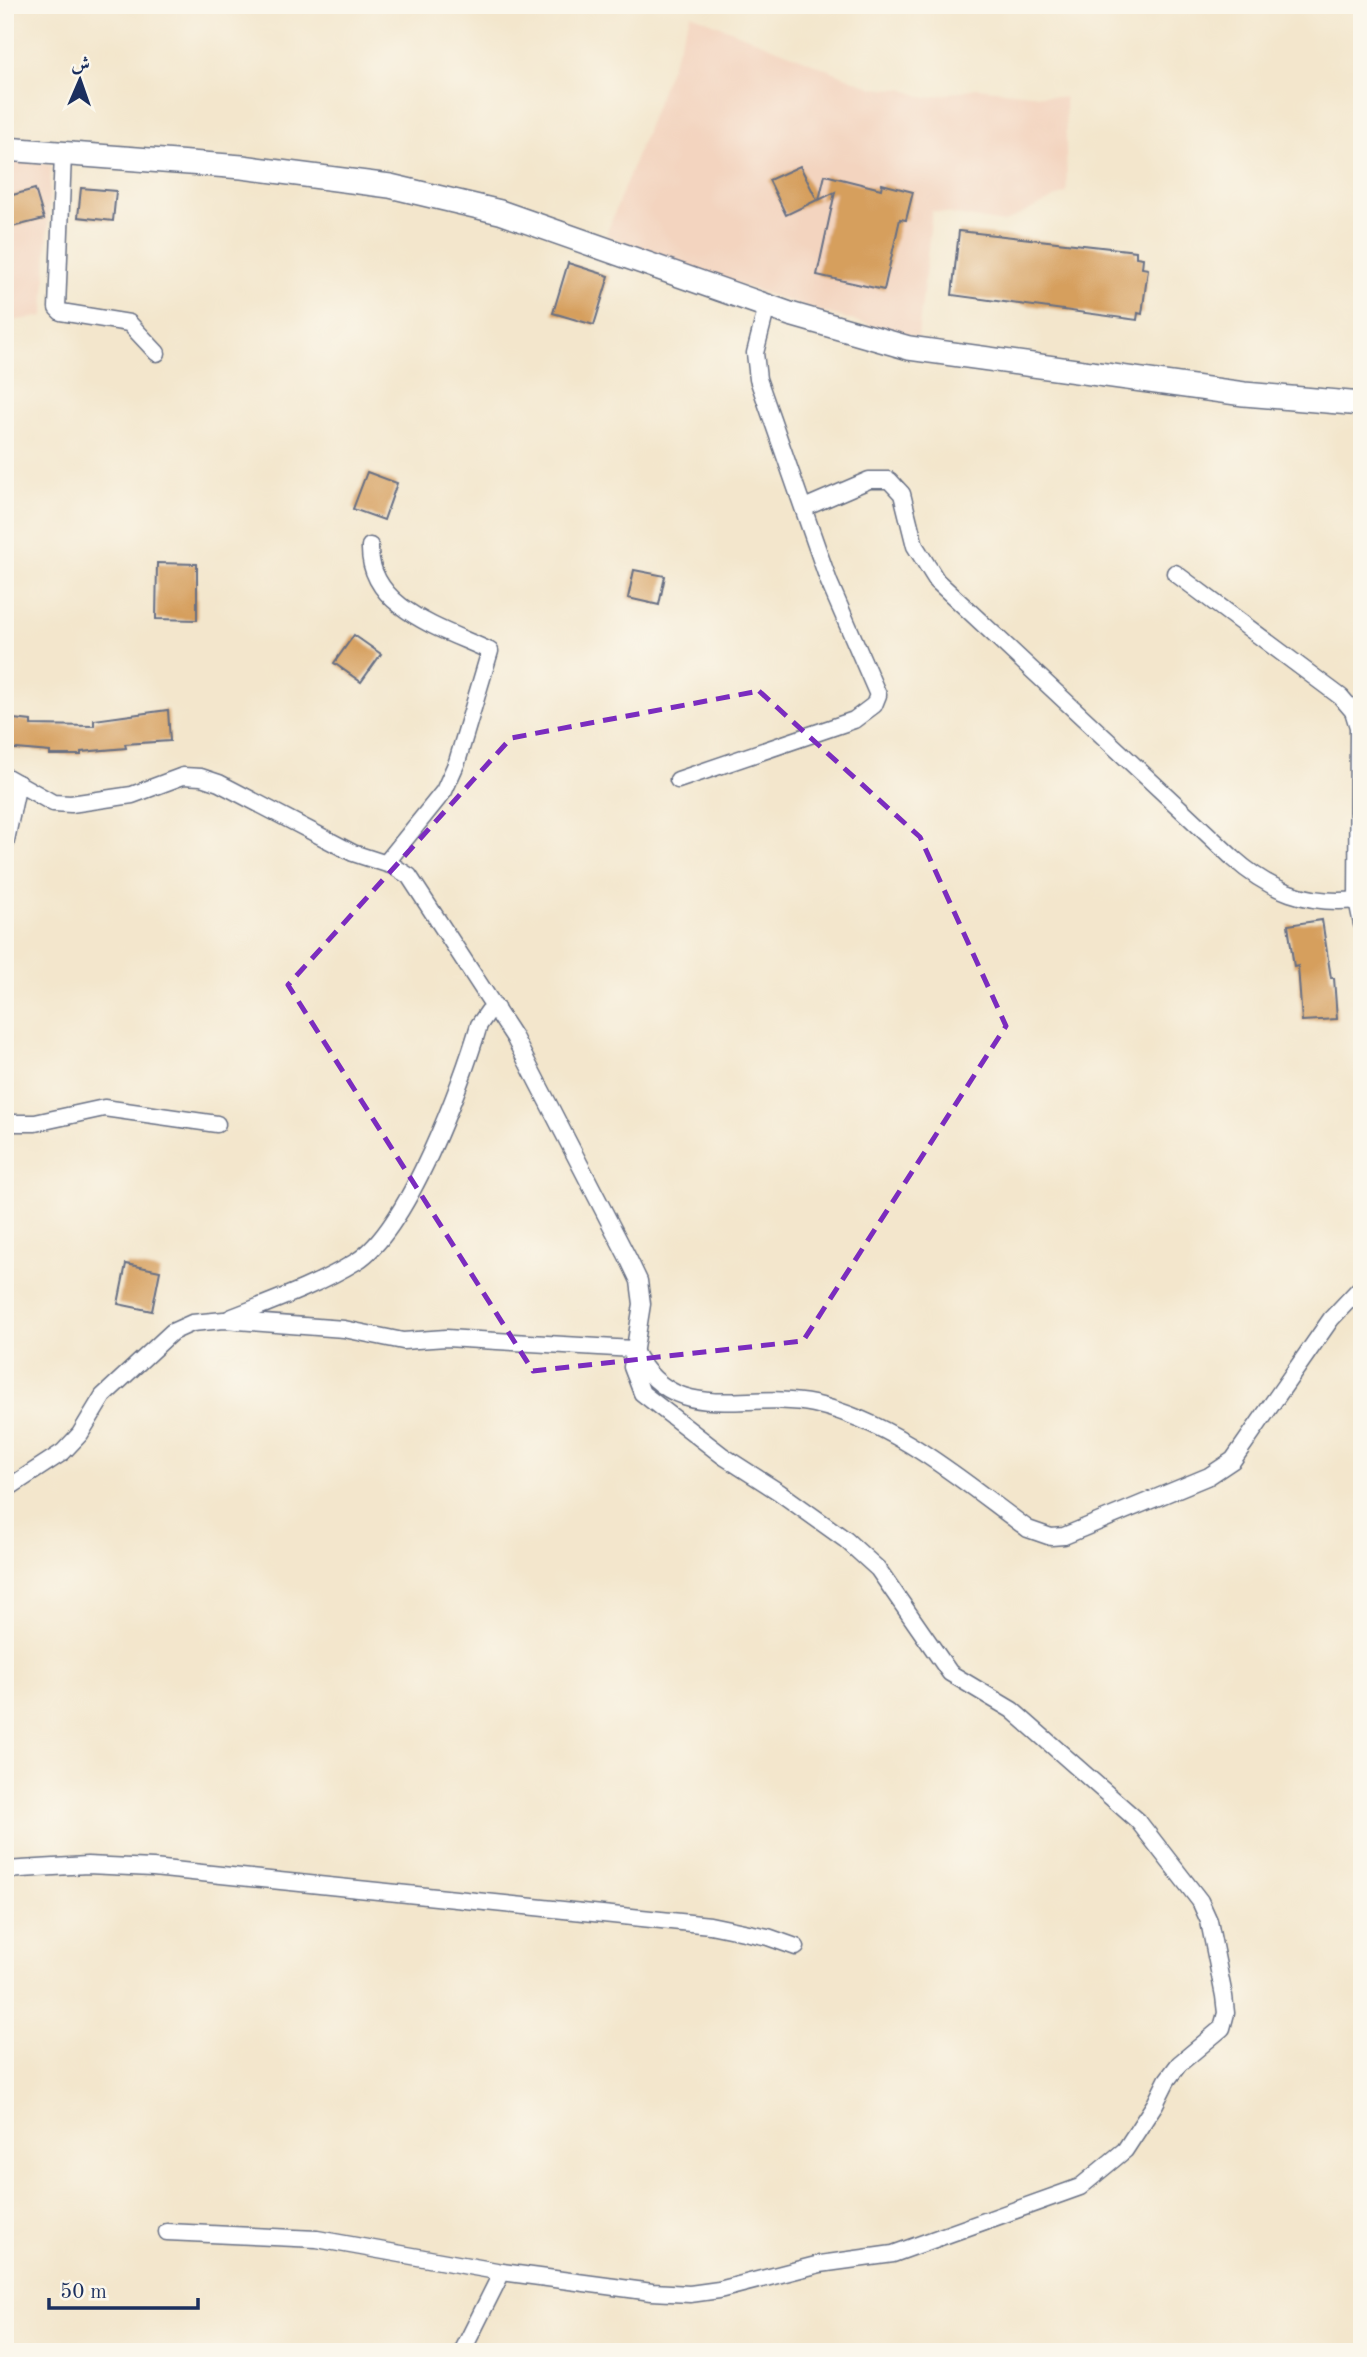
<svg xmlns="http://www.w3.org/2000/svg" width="1367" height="2357" viewBox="0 0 1367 2357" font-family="'Old Standard TT',Amiri,serif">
  <rect width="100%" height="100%" fill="#fbf7ec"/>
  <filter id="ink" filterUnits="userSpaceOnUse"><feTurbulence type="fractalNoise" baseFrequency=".0143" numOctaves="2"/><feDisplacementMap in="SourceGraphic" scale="14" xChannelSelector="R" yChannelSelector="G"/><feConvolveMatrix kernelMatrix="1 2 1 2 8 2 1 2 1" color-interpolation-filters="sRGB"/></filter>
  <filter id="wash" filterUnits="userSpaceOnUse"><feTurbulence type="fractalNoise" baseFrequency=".00686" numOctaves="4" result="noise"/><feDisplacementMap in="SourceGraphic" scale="28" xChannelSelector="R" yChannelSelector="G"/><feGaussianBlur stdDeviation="1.57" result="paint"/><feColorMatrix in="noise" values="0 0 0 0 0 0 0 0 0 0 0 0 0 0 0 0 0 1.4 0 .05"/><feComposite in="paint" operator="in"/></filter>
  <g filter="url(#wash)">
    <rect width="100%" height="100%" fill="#f3e6cc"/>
    <g fill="#f3d4bf">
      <path d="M691,14l183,74 28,1 25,9 49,-10 89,10 2,94 -64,31 -71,-12 -14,127 -100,-27 -143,-47 -69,-29z"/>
      <path d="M5,159l46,6 -7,151 -39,6z"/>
    </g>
    <g id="blocks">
      <g fill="#d69f5d">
        <path d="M800,166l17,34 -31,15 -17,-35z"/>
        <path d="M825,175l56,14 1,-5 31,8 -7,28 -6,-1 -16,71 -67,-15 18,-83 -16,8z"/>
        <path d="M81,188l35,3 -3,30 -35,-4z"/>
        <path d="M35,189l9,30 -36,9 -3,-31z"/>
        <path d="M959,231l177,20v6l7,1 -1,10 6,1 -6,45 -4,-1 -1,7 -185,-25z"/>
        <path d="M568,263l41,13 -15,49 -41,-12z"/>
        <path d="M367,472l30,11 -13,37 -31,-11z"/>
        <path d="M157,563l40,1v56l-41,-1z"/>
        <path d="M634,570l31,6 -6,29 -31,-7z"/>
        <path d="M354,635l27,19 -20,28 -27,-19z"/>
        <path d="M168,710l2,31 -45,3 1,4 -45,4v3h-31v-3l-45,-4v-30l26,3v4l63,1v-6z"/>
        <path d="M1322,920l9,58h3l3,41 -35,2 -4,-55 -4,1 -6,-42z"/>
        <path d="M126,1264l34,7 -8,40 -34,-7z"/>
      </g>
    </g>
  </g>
  <g filter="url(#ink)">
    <use href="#blocks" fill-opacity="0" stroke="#676f84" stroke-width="2"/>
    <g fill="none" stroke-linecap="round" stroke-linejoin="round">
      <g stroke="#676f84" stroke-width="19">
        <g id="minor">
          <path d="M63,154l-6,154 4,4 68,11 28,30"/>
          <path d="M804,508l65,-28h20l13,14 13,52 22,35 296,277c37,33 74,47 124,42"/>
          <path d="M370,546c-2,63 74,83 120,105l-33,111 -13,29 -58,72"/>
          <path d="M1175,573l166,124 12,14 5,16 -1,173 5,24"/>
          <path d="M5,776l48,27 18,1 61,-9 51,-19 18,1 18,6 134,70 40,13 16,10 105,161 115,223 10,21 3,23 -10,63 10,26 81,63 56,36 67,48 32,29 72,104 62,37 126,111 62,80 9,20 15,75 2,17 -4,15 -43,36 -12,16 -12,24 -30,46 -45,37 -187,67 -73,10 -101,26 -29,4 -38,-2 -150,-20 -185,-33 -150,-7"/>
          <path d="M678,780l176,-60 20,-15 4,-10 -49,-113 -71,-203 -3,-26 12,-47"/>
          <path d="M5,845l13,-62"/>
          <path d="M5,1123h30l69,-15 113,16"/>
          <path d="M230,1318c43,-17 88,-33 127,-57 51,-32 105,-178 122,-236l9,-13 8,-4"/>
          <path d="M5,1490l58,-38 17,-18 23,-38 69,-64 20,-9 32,-3 120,9 59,12 43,-3 187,11c41,81 112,40 181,55 83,19 147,76 214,125l23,8 13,-1 145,-60 24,-16 98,-141 31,-33"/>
          <path d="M5,1870l82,-5 66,3 557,57 58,12 28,10"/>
          <path d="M462,2352l40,-80"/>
        </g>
      </g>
      <g stroke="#676f84" stroke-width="26">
        <path id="secondary" d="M5,149l237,18 148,19 110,26 290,102 119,34 335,46 118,10"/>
      </g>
      <use href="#minor" stroke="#fff" stroke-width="16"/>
      <use href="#secondary" stroke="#fff" stroke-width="23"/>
    </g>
  </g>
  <path fill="none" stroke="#7b2cbf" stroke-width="5" stroke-dasharray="14 9" stroke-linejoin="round" d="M759,691l161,146 86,189 -203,315 -270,30 -245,-386 223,-247z"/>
  <rect width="1367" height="2357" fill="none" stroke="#fbf7ec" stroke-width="28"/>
  <g transform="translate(80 80) rotate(2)" stroke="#fbf7ec" stroke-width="5" paint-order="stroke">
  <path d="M0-5L12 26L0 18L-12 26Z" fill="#1b2f5e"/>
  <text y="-10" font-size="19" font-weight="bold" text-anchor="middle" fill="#1b2f5e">ش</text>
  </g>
  <path d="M49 2298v10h149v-10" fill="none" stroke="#1b2f5e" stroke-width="3.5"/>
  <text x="60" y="2298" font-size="21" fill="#1b2f5e" stroke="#fbf7ec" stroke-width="5" paint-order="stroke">50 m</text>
</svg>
